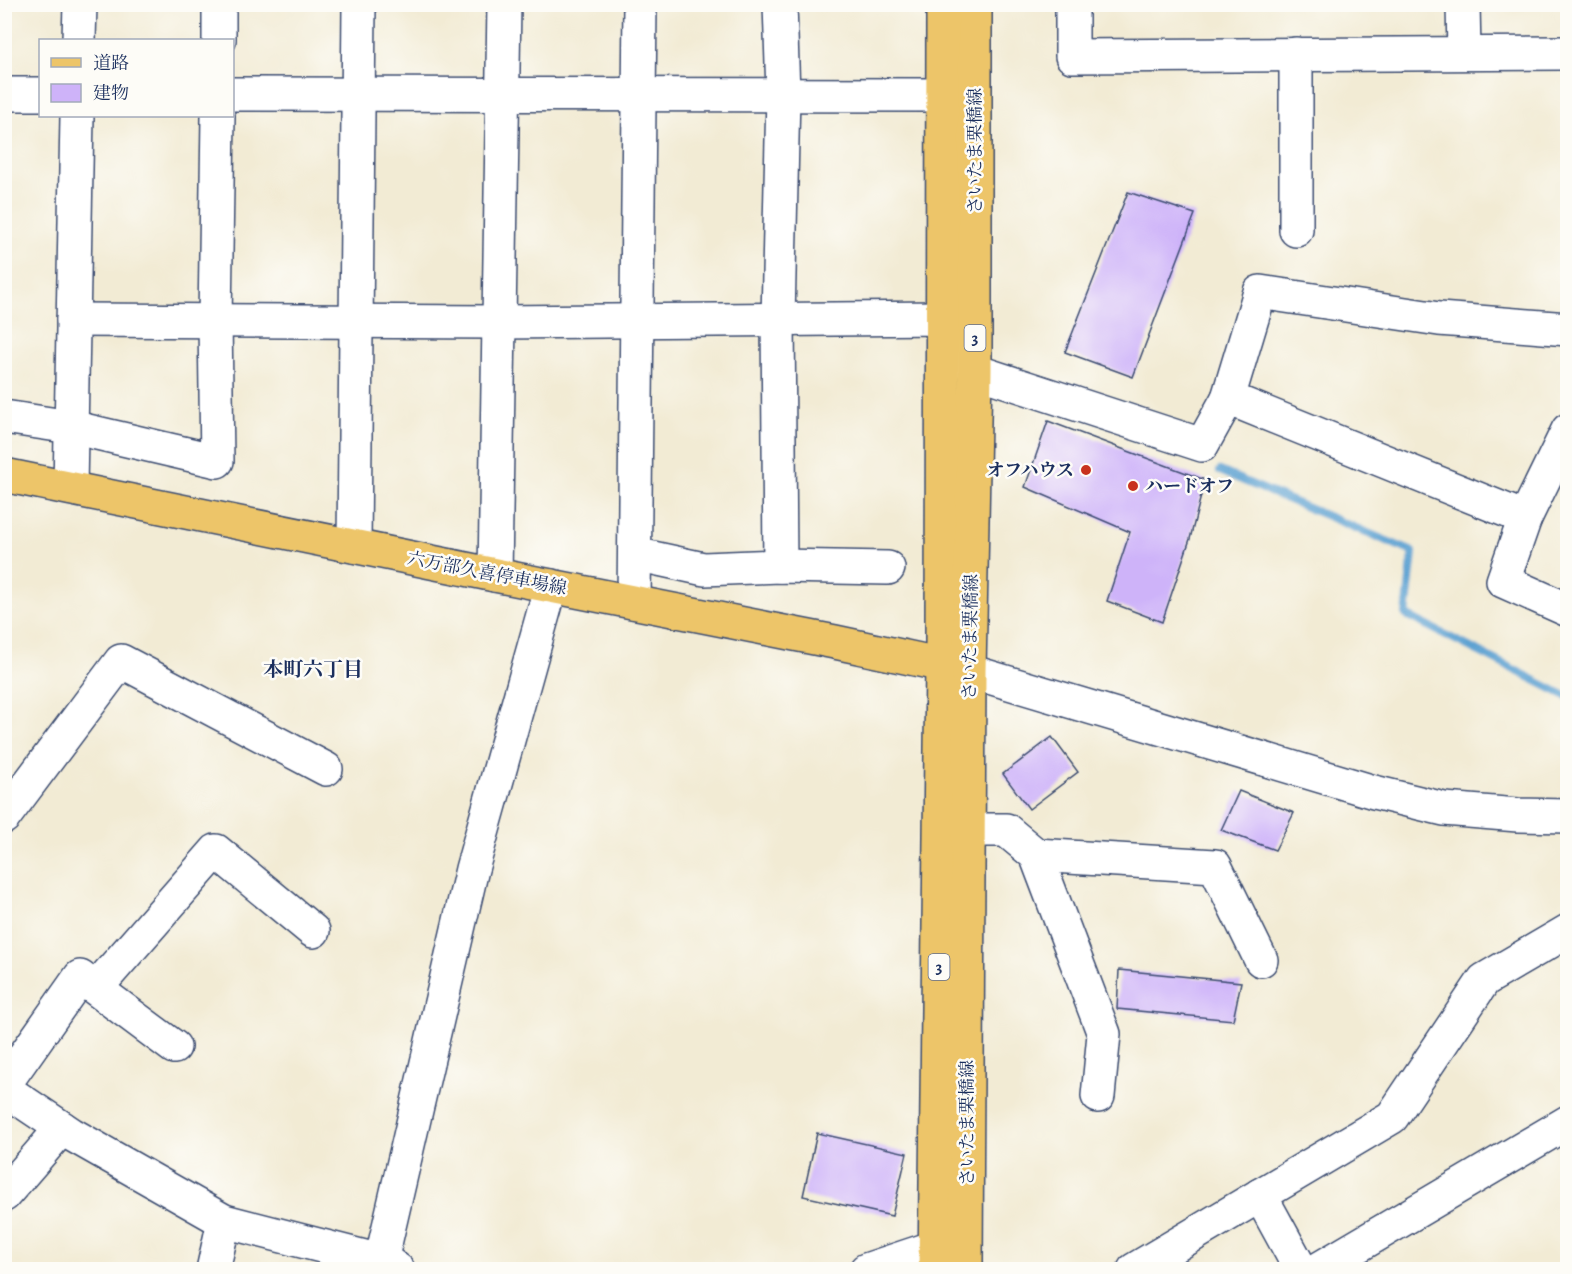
<svg xmlns="http://www.w3.org/2000/svg" width="1572" height="1274" viewBox="0 0 1572 1274" font-family="Alegreya,'Noto Serif JP',serif">
  <rect width="100%" height="100%" fill="#fdfcf7"/>
  <filter id="ink" filterUnits="userSpaceOnUse"><feTurbulence type="fractalNoise" baseFrequency=".0167" numOctaves="2"/><feDisplacementMap in="SourceGraphic" scale="12" xChannelSelector="R" yChannelSelector="G"/><feConvolveMatrix kernelMatrix="1 2 1 2 8 2 1 2 1" color-interpolation-filters="sRGB"/></filter>
  <filter id="wash" filterUnits="userSpaceOnUse"><feTurbulence type="fractalNoise" baseFrequency=".008" numOctaves="4" result="noise"/><feDisplacementMap in="SourceGraphic" scale="24" xChannelSelector="R" yChannelSelector="G"/><feGaussianBlur stdDeviation="1.35" result="paint"/><feColorMatrix in="noise" values="0 0 0 0 0 0 0 0 0 0 0 0 0 0 0 0 0 1.4 0 .05"/><feComposite in="paint" operator="in"/></filter>
  <g filter="url(#wash)">
    <rect width="100%" height="100%" fill="#f2ebd4"/>
    <g fill="none" stroke-linecap="round" stroke-linejoin="round">
      <path stroke="#5da2d2" stroke-width="8" d="M1220,471l193,81 -7,63 162,82"/>
    </g>
    <g id="blocks">
      <g fill="#ceb3f9">
        <path d="M1128,192l67,22 -62,163 -68,-25z"/>
        <path d="M1048,421l157,59 -15,59 -28,83 -55,-21 23,-69 -105,-45z"/>
        <path d="M1052,737l26,35 -49,37 -26,-35z"/>
        <path d="M1239,791l55,22 -19,37 -54,-20z"/>
        <path d="M1119,970l122,12 -8,38 -116,-11z"/>
        <path d="M817,1133l90,20 -15,63 -89,-20z"/>
      </g>
    </g>
  </g>
  <g filter="url(#ink)">
    <use href="#blocks" fill-opacity="0" stroke="#3b4b70" stroke-width="1.5"/>
    <g fill="none" stroke-linecap="round" stroke-linejoin="round">
      <g stroke="#3b4b70" stroke-width="36">
        <g id="minor">
          <path d="M1072,4v52l496,-3"/>
          <path d="M1463,4l1,49"/>
          <path d="M79,40l1,-36"/>
          <path d="M219,40v-36"/>
          <path d="M1296,54v176"/>
          <path d="M4,94h36"/>
          <path d="M232,94l711,1"/>
          <path d="M73,320l426,2 444,-4 5,12 27,41 227,74 26,-47 297,120 43,-88"/>
          <path d="M1228,398l32,-106 179,27 129,10"/>
          <path d="M4,417l67,10 146,34 -2,-140 3,-205"/>
          <path d="M70,488l7,-372"/>
          <path d="M1525,518l-22,63 65,29"/>
          <path d="M354,546l5,-542"/>
          <path d="M635,554l69,15 76,-3 108,2"/>
          <path d="M780,566l-2,-247 5,-225 -3,-90"/>
          <path d="M495,575l9,-571"/>
          <path d="M634,602l6,-598"/>
          <path d="M969,671l405,121 70,17 74,6 50,1"/>
          <path d="M4,817l117,-156 205,108"/>
          <path d="M968,830h38l30,25 68,179 -6,62"/>
          <path d="M1036,855l179,11 46,94"/>
          <path d="M96,988l120,-137 97,80"/>
          <path d="M4,1085l76,-108 94,70"/>
          <path d="M4,1089l67,45 153,87 164,42 10,7"/>
          <path d="M4,1195l58,-67"/>
          <path d="M1260,1195l41,75"/>
          <path d="M381,1261l91,-392 79,-283"/>
          <path d="M213,1270l11,-49"/>
          <path d="M866,1270l69,-23"/>
          <path d="M1134,1270l258,-153 92,-137 84,-49"/>
          <path d="M1317,1270l251,-148"/>
        </g>
      </g>
      <g stroke="#3b4b70" stroke-width="36">
        <g id="major">
          <path d="M4,475l491,100 340,67 127,27"/>
          <path d="M935,1270l7,-606 1,-660"/>
          <path d="M966,1270l3,-599 6,-300v-367"/>
        </g>
      </g>
      <use href="#minor" stroke="#fff" stroke-width="33"/>
      <use href="#major" stroke="#edc569" stroke-width="33"/>
    </g>
  </g>
  <g fill="#c8321e" stroke="#fdfcf7" stroke-width="2">
    <circle cx="1086" cy="470" r="6"/>
    <circle cx="1133" cy="486" r="6"/>
  </g>
  <g text-anchor="middle" stroke-width="5" stroke-linejoin="round" paint-order="stroke">
    <g fill="#fdfcf7" stroke="#5f6c8c" stroke-width="1.5">
      <rect x="964.5" y="325" width="21" height="26" rx="4.5"/>
      <rect x="928.5" y="954" width="21" height="26" rx="4.5"/>
    </g>
    <g font-size="16" font-weight="bold" fill="#1b2f5e">
      <text x="975" y="344">3</text>
      <text x="939" y="973">3</text>
    </g>
    <g font-size="18" fill="#1b2f5e" stroke="#fdfcf7">
      <text transform="translate(975 151) rotate(-90)" y="6">さいたま栗橋線</text>
      <text transform="translate(487 573) rotate(11)" y="6">六万部久喜停車場線</text>
      <text transform="translate(970 637) rotate(-89)" y="6">さいたま栗橋線</text>
      <text transform="translate(967 1123) rotate(-90)" y="6">さいたま栗橋線</text>
    </g>
    <g font-size="18" font-weight="bold" fill="#1b2f5e" stroke="#fdfcf7" text-anchor="end">
      <text x="1074" y="476">オフハウス</text>
      <text x="1145" y="492" text-anchor="start">ハードオフ</text>
    </g>
    <g font-size="20" font-weight="bold" fill="#1b2f5e" stroke="#fdfcf7">
      <text x="313" y="676">本町六丁目</text>
    </g>
  </g>
  <rect width="1572" height="1274" fill="none" stroke="#fdfcf7" stroke-width="24"/>
  <rect x="39" y="39" width="195" height="78" fill="#fdfcf7" stroke="#a3aaba" stroke-width="1.5"/>
  <rect x="51" y="58" width="30" height="9" fill="#edc569" stroke="#a3aaba" stroke-width="1.5"/>
  <text x="93" y="69" font-size="18" fill="#1b2f5e">道路</text>
  <rect x="51" y="84" width="30" height="18" fill="#ceb3f9" stroke="#a3aaba" stroke-width="1.5"/>
  <text x="93" y="99" font-size="18" fill="#1b2f5e">建物</text>
</svg>
